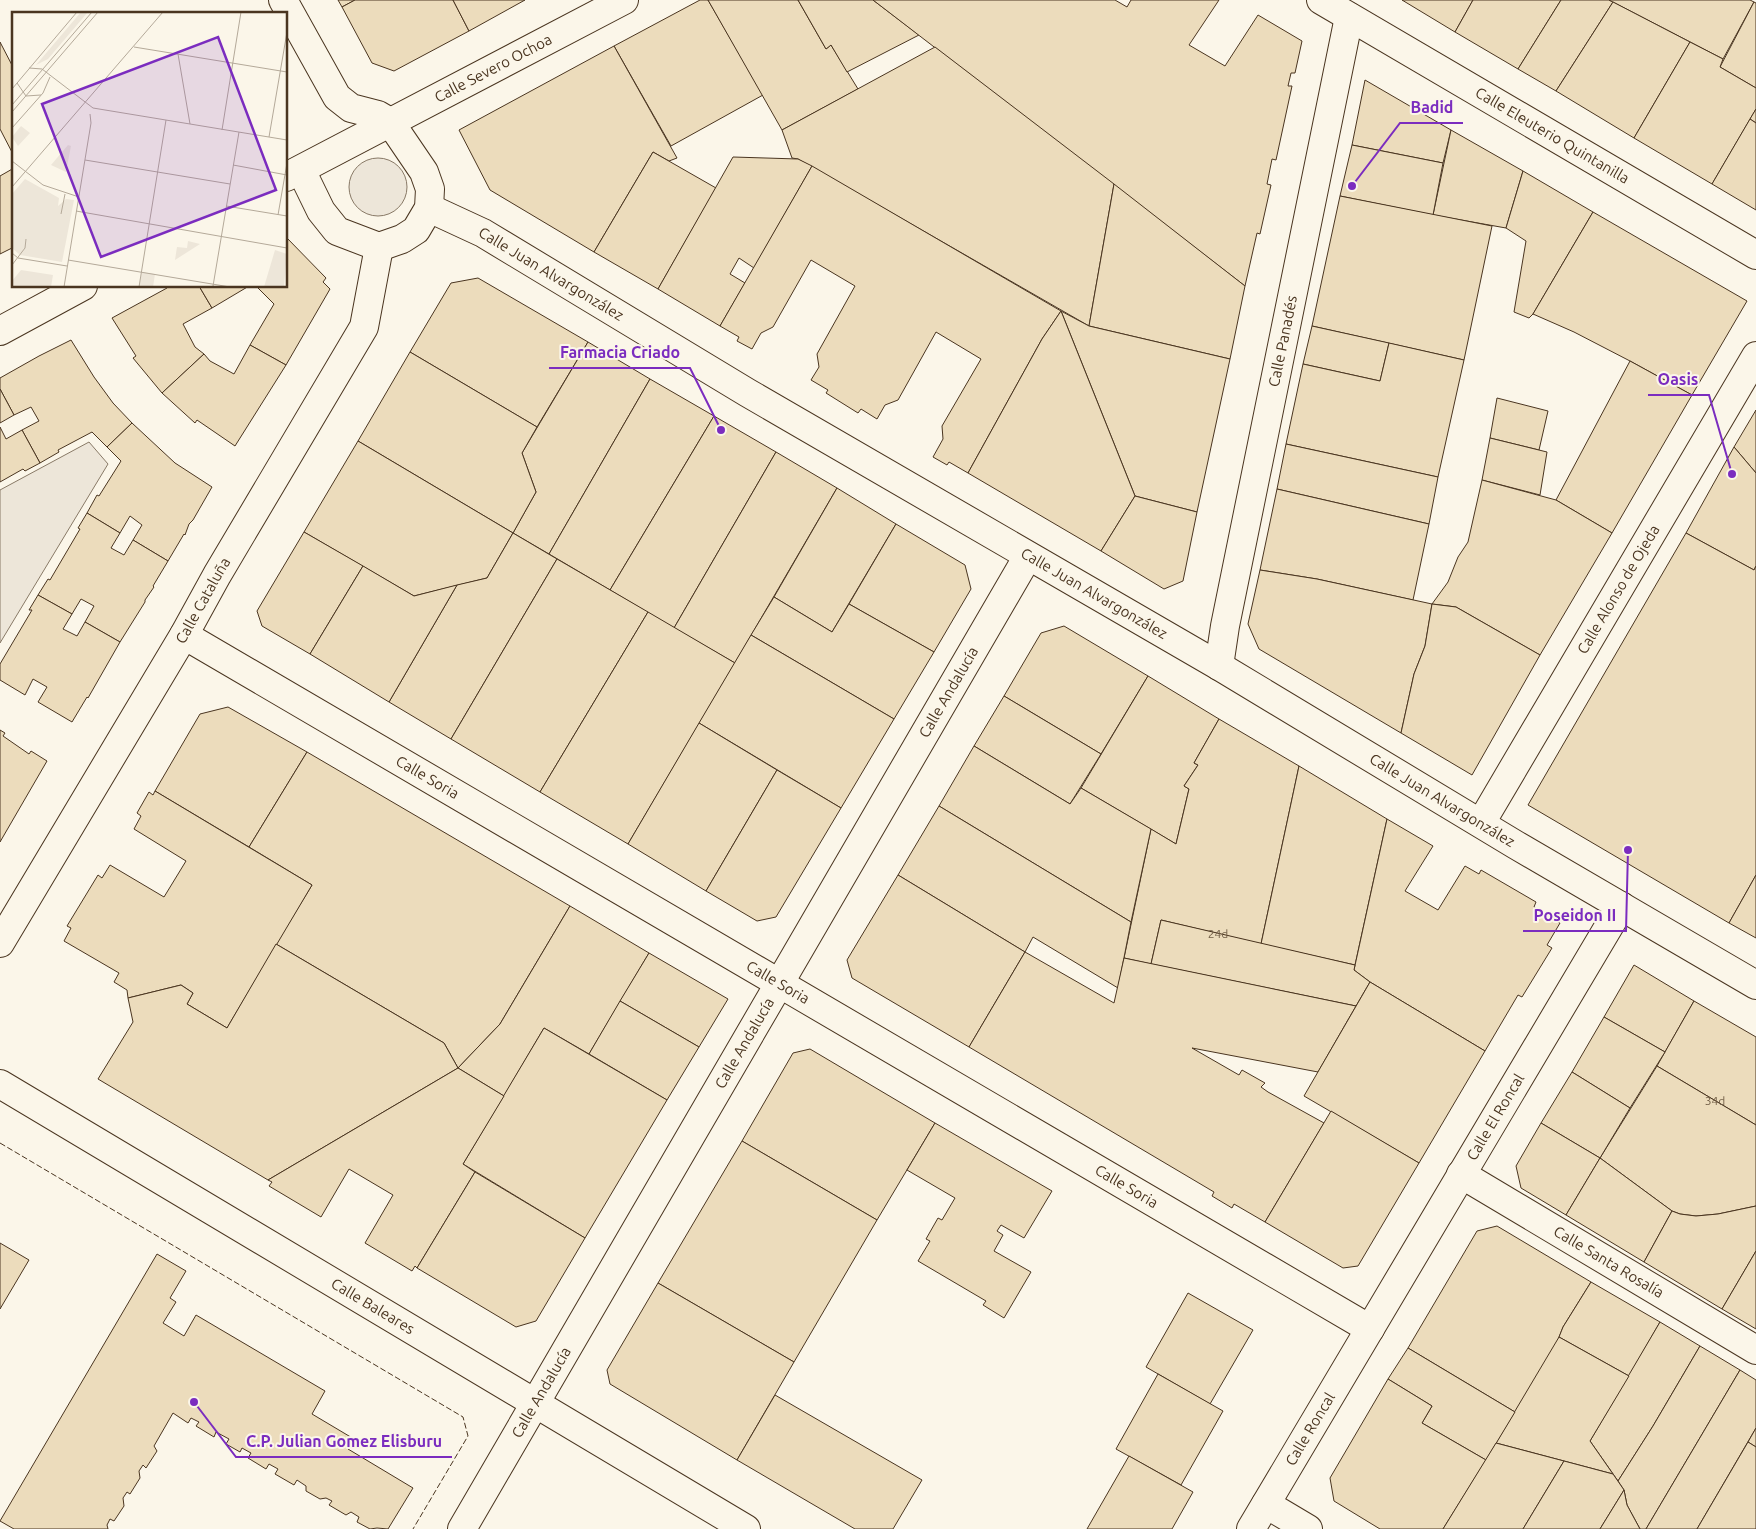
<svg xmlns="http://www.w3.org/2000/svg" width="1756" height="1529" viewBox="0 0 1756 1529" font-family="Ubuntu,sans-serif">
  <rect width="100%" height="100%" fill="#fbf6e9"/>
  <g fill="#ede6d9" stroke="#887966">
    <circle cx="378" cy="187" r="29"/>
    <path d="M89,442l19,22 -108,179v-153z"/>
  </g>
  <g fill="#ecdcbc" stroke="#4a3520">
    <path d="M338,0h17l-13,7z"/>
    <path d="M355,0h98l16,31 -75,40 -22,-8 -30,-56z"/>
    <path d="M453,0h72l-56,31z"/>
    <path d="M700,0h8l55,95 -92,51 -57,-100z"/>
    <path d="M708,0h90l28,49 5,-4 27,44 -76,41z"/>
    <path d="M798,0h75l46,35 -72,37 -16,-27 -5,4z"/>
    <path d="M873,0h242l12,7 4,-7h88l-30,45 36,21 33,-51 44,26 -7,32h-4l-3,13h4l-16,74 -4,-1 -5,25 4,1 -11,49 -3,-1 -12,53z"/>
    <path d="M1402,0h71l-18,32z"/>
    <path d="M1473,0h88l-43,69 -63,-37z"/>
    <path d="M1561,0h48l4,2 -57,89 -38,-22z"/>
    <path d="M1609,0h141l4,2 -31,57z"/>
    <path d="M1613,2l77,40 -56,96 -78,-47z"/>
    <path d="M1754,2l2,1v85l-36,-21z"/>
    <path d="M0,42l14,27v87l-14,-27z"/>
    <path d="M1690,42l33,17 -3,8 36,21v21l-44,75 -78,-46z"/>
    <path d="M614,46l63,112 -8,3 -16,-9 -59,100 -104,-62 -31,-60z"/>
    <path d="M935,47l179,137 -25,142 -291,-167 -6,-1 -10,-28z"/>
    <path d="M1365,80l86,50 -8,33 -91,-18z"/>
    <path d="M1756,109v14l-6,-4z"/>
    <path d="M1750,119l6,4v87l-44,-26z"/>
    <path d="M1451,130l72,41 -17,57 -73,-13z"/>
    <path d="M1352,145l91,18 -10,52 -93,-19z"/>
    <path d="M653,152l63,36 -58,101 -64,-37z"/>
    <path d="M733,157l65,2 14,7 -58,102 -15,-10 -9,16 15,9 -25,43 -62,-37z"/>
    <path d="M812,166l249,145 -19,28 -74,134 -19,-11 -2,3 -14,-8 10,-18 -1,-13 39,-67 -45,-27 -38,68 -13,5 -8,14 -16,-10 -3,4 -32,-20 2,-3 -17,-10 8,-13 -2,-13 38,-68 -44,-26 -38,67 -12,6 -9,16 -15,-8 2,-4 -19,-11z"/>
    <path d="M14,168v79l-14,7v-78z"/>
    <path d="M1523,171l70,41 -60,102 -4,4 -15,-6 12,-71 -20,-13z"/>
    <path d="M1114,184l131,102 -15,73 -141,-33z"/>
    <path d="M1340,196l152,30 -28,134 -152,-34z"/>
    <path d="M1593,212l154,89 -55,94 -62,-34 -56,-29 -41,-18z"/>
    <path d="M286,237l40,41 -3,4 7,7 -44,76 -36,-20 24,-41 -18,-18h30z"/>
    <path d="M478,278l110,64 -51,85 -127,-75 41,-69z"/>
    <path d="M167,286h32l13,22 -29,16 12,23 9,7 -42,39 -29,-35 3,-2 -24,-38 55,-30z"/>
    <path d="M199,286h50l-37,22z"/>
    <path d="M1061,311l28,15 141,33 -33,153 -62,-16z"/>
    <path d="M1061,311l74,185 -34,55 -133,-78 74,-134z"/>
    <path d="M1312,326l77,17 -9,38 -77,-17z"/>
    <path d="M71,340l23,37 19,26 19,20 -25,24 -15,-15 -34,18 1,2 -19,11 -18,-33 17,-9 -8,-14 -17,8 -14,-26v-11l39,-22z"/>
    <path d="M588,342l62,37 -101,175 -36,-21 23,-41 -14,-39z"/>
    <path d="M1389,343l75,17 -26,117 -152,-33 17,-80 77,17z"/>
    <path d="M250,345l36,20 -51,81 -38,-26 -2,3 -33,-30 42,-39 6,7 24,13z"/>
    <path d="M410,352l127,75 -15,26 14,39 -23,41 -155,-92z"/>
    <path d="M1630,361l62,34 -80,138 -56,-33z"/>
    <path d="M650,379l64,37 -104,174 -61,-36z"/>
    <path d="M0,389l14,26 -14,8z"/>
    <path d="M1497,398l51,13 -9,39 -49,-12z"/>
    <path d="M1756,410v63l-22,-26z"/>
    <path d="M714,416l62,36 -102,176 -64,-38z"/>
    <path d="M132,423l43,40 37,24 -19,33 -4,4 -4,11 -1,-1 -16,27 -35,-21 9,-15 -12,-9 -10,17 -33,-20 10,-18 2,1 22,-35 -14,-14z"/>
    <path d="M0,427l6,12 16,-9 18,33 -15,8 -2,-2 -23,13z"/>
    <path d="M1490,438l57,14 -7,43 -58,-15z"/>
    <path d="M358,441l155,92 -26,45 -73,18 -110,-64z"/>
    <path d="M1286,444l152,33 -9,47 -152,-35z"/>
    <path d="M1734,447l22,26v93l-2,4 -68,-37z"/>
    <path d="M776,452l61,36 -102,175 -61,-35z"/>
    <path d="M1482,480l74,20 56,33 -72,122 -84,-48 -24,-3 16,-22 10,-25 10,-15z"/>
    <path d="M837,488l59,36 -64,108 -58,-35z"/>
    <path d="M1277,489l152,35 -16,76 -96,-21 -57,-9z"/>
    <path d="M1135,496l62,16 -14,69 -19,8 -63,-38z"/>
    <path d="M87,513l33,20 -9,15 13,7 9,-15 35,21 -15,25 1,1 -9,13v2l-25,40 -35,-20 9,-16 -13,-7 -9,15 -34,-19 10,-16 2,1 30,-51 -2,-1z"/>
    <path d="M896,524l69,41 6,24 -37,63 -85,-48z"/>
    <path d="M304,532l59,34 -53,88 -48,-28 -5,-15z"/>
    <path d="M513,533l44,26 -106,180 -62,-37 68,-117 30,-7z"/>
    <path d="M1686,533l68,37 2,-4v309l-27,48 -201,-118z"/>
    <path d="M557,559l91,53 -108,180 -89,-53z"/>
    <path d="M363,566l51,30 43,-11 -68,117 -79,-48z"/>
    <path d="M1260,570l57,9 115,25 -7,42 -11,28 -13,59 -142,-84 -11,-25z"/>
    <path d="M38,595l34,19 -9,15 14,7 8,-14 35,20 -32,56 -1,-1 -15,25 -34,-20 9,-15 -14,-8 -8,16 -25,-15v-16l32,-54h-3z"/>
    <path d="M774,597l58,35 17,-28 85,48 -40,67 -143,-84z"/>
    <path d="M1432,604l24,3 84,48 -68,120 -71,-42 13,-59 11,-28z"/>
    <path d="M648,612l87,51 -107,181 -88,-52z"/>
    <path d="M1064,626l84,50 -47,78 -97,-58 37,-63z"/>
    <path d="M751,635l143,84 -53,89 -142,-85z"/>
    <path d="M1148,676l71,43 -25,44 4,2 -14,21 5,3 -13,55 -95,-56z"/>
    <path d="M1004,696l97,58 -31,50 -96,-58z"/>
    <path d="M228,707l79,45 -58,95 -94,-56 45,-77z"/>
    <path d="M1219,719l80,47 -38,178 -100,-24 -10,44 -27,-6 27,-129 25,15 13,-55 -5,-3 14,-21 -4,-2z"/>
    <path d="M699,723l78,47 -71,121 -78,-47z"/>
    <path d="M0,730l5,3 -2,3 26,18 2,-3 16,10 -47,81z"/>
    <path d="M974,746l96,58 11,-16 70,41 -20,93 -192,-116z"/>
    <path d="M307,752l263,154 -70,118 -42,44 -14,-25 -168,-99 36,-59 -63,-38z"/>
    <path d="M1299,766l88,53 -32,146 -94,-21z"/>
    <path d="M777,770l64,38 -65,109 -19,4 -51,-30z"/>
    <path d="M155,791l157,94 -85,143 -40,-24 6,-11 -12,-8 -53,13 -1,-8 -13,-8 5,-9 -55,-32 7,-13 -4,-2 31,-51 4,3 8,-13 54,32 22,-36 -52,-32 7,-13 -4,-3 12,-21 4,3z"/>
    <path d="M939,806l192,116 -13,66 -85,-51 -8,15 -127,-77z"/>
    <path d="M1387,819l46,27 -28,45 33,19 27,-44 14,8 2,-4 55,32 -2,5 26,16 -13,22 5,3 -30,49 -4,-2 -33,56 -115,-69 -16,-12z"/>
    <path d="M898,875l127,77 -56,95 -117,-69 -5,-18z"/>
    <path d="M1756,875v63l-27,-15z"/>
    <path d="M570,906l79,47 -60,101 -45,-26 -40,68 -46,-28 42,-44z"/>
    <path d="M1161,920l194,45 -1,5 16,12 -14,24 -205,-42z"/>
    <path d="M276,944l168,99 14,25 -190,112 -170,-101 35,-57 -5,-24 53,-13 12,8 -6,11 40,24z"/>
    <path d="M1025,952l89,51 10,-45 232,48 -38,66 -126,-24 47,27 3,-5 23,13 -4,4 7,5 56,31 -59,99 -31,-18 -2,4 -20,-12 2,-4 -245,-145z"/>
    <path d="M649,953l79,46 -29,48 -79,-46z"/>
    <path d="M1634,965l60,36 -29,51 -61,-35z"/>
    <path d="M1370,982l115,69 -66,112 -115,-67z"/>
    <path d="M620,1001l79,46 -32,53 -78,-46z"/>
    <path d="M1694,1001l62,36v88l-99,-59z"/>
    <path d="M1604,1017l61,35 -35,56 -58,-36z"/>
    <path d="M544,1028l123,72 -82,138 -122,-74z"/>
    <path d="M810,1049l125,74 -58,97 -135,-79 51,-88z"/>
    <path d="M1657,1066l99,59v81l-38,8 -22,2 -16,-2 -8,-3 -72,-53z"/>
    <path d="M458,1068l46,28 -41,68 12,8 -58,96 -2,-2 -3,5 -47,-28 28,-48 -44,-26 -28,48 -52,-31 3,-4 -4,-2z"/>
    <path d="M1572,1072l58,36 -30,50 -59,-35z"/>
    <path d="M1331,1111l88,52 -61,103 -15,2 -78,-46z"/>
    <path d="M935,1123l117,68 -28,47 -23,-13 -4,6 6,4 -9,16 37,21 -27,46 -21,-13 3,-4 -68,-40 12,-20 -4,-2 12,-21 4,2 13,-22 -48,-28z"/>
    <path d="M1541,1123l59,35 -34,57 -45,-27 -5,-22z"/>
    <path d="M742,1141l135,79 -83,142 -136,-79z"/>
    <path d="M1600,1158l72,53 -28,51 -78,-47z"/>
    <path d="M475,1172l110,66 -49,83 -20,6 -99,-59z"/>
    <path d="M1756,1206v45l-34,58 -78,-47 28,-51 8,3 16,2 22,-2z"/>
    <path d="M1497,1226l94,56 -28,45 -7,18 -41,67 -107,-64 69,-117z"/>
    <path d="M0,1243l29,17 -29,49z"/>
    <path d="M1756,1251v78l-34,-20z"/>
    <path d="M157,1254l29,17 -16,27 6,4 -13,21 21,13 12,-21 129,76 -13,23 42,25 -6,10 65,39 -25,41 -11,-1 -7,1 -13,-7 2,-5 -8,-5 -5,3 -17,-10 3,-4 -6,-3 -6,1 -14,-8v-5l-9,-6 -3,5 -19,-11 3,-5 -9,-5 -3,5 -18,-11 3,-5 -9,-5 -2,4 -14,-8 3,-5 -13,-7 -2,5 -18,-11 3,-4 -8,-4 -3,5 -15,-10 -19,33 3,5 -11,17 -3,-3 -4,6 1,7 -10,16 -3,-2 -4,6 1,8 -10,15 -4,-2 -3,6 1,4h-94l-14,-8z"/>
    <path d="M1591,1282l69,40 -31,54 -70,-39 4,-10z"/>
    <path d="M658,1283l136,79 -57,98 -127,-76 -3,-14z"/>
    <path d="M1188,1293l65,37 -43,74 -64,-37z"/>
    <path d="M1660,1322l40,24 -47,80 -35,55 -28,-40z"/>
    <path d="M1559,1337l70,39 -39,65 23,33 -117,-31z"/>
    <path d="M1700,1346l40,24 -94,159h-6l-13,-24 -3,-15 -6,-9 35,-55z"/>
    <path d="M1408,1348l107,64 -29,48 -64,-37 10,-17 -44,-27z"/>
    <path d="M1740,1370l16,10v48l-59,101h-51z"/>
    <path d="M1158,1374l65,37 -42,74 -65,-36z"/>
    <path d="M1388,1379l44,27 -10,17 64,37 -43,69h-63l-46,-28 -4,-23z"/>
    <path d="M775,1395l147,85 -29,49h-38l-118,-69z"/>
    <path d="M1756,1428v19l-8,-5z"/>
    <path d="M1748,1442l8,5v82h-59z"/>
    <path d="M1496,1443l68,18 -41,68h-80z"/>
    <path d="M1129,1456l64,36 -21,37h-85z"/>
    <path d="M1564,1461l49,13 11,16 -24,39h-77z"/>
    <path d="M1624,1490l3,15 13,24h-40z"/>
  </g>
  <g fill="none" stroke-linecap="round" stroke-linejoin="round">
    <g stroke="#4a3520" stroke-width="30">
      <g id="street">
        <path d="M283,0l54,97 14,11 27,7 12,7 34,50 6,17 -1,19 -13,22 -14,9 -23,8 -42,-16 -16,-20 -20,-41"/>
        <path id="s1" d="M1321,0l435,255"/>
        <path id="s2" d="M286,177l338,-177"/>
        <path id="s3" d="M429,208l54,25 265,160 471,273 297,179 240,140"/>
        <path d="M0,331l83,-45"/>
        <path id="s4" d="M184,635l1186,694"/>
        <path id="s5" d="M1219,666l6,-40 124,-609"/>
        <path id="s6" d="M1481,823l275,-467"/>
        <path id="s7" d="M0,943l184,-308 33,-60 147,-248 15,-80"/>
        <path id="s8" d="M0,1084l746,445"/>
        <path id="s9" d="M1461,1174l295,176"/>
        <path d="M1266,1504l42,25"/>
        <path id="s10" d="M462,1529l566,-973"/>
        <path id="s11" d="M1251,1529l370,-623"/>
      </g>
    </g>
    <use href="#street" stroke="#fbf6e9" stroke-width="28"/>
    <path stroke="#4a3520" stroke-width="1" stroke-dasharray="6 2.5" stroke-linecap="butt" d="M0,1143l463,274 5,19 -55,93"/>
  </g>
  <g text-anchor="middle" stroke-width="4" stroke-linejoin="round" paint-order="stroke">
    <g font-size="12" fill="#725f47">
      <text x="1218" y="938">24d</text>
      <text x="1715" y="1105">34d</text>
    </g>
    <g font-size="15" fill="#4a3520" stroke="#fbf6e9">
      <text dy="5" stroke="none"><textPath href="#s2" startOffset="234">Calle Severo Ochoa</textPath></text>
      <text dy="5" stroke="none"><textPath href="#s1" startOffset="268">Calle Eleuterio Quintanilla</textPath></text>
      <text dy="5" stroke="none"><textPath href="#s3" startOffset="139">Calle Juan Alvargonzález</textPath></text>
      <text dy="5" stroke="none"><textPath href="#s5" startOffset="331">Calle Panadés</textPath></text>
      <text dy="5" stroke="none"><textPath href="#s6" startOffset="271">Calle Alonso de Ojeda</textPath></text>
      <text dy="5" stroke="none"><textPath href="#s3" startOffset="769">Calle Juan Alvargonzález</textPath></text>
      <text dy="5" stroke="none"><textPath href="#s7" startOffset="398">Calle Cataluña</textPath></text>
      <text dy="5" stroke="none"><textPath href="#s10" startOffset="968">Calle Andalucía</textPath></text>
      <text dy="5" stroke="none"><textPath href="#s4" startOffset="282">Calle Soria</textPath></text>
      <text dy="5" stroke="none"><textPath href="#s3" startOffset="1174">Calle Juan Alvargonzález</textPath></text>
      <text dy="5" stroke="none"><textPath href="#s4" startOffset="688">Calle Soria</textPath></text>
      <text dy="5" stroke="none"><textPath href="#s10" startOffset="562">Calle Andalucía</textPath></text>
      <text dy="5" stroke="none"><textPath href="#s11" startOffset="479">Calle El Roncal</textPath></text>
      <text dy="5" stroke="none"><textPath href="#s4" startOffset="1092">Calle Soria</textPath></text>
      <text dy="5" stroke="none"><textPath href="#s9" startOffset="172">Calle Santa Rosalía</textPath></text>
      <text dy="5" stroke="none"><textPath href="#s8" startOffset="434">Calle Baleares</textPath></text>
      <text dy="5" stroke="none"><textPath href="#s10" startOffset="158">Calle Andalucía</textPath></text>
      <text dy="5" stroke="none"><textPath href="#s11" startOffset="116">Calle Roncal</textPath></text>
    </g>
  </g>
  <g transform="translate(12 12)">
    <rect width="275" height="275" fill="#fbf6e9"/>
    <path d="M69,0h7l-40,47 -12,6zM9,114l9,7 -12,13 -6,-9zM56,133l3,1 -5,26 -15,-7zM13,167l34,19 -1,8 8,-7 8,1 -12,62 -42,-7 -8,-7v-54zM176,229l12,3 -25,16 2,-13 10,1zM263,238l12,4 -3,32 -20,1zM9,258l32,5 -2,12h-39v-6zM130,260l13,2 -2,13h-14z" fill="#ede6d9"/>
    <path fill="none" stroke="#b4a999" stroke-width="1" d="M122,35l153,25M166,42l12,70M17,56l13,1 51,39M5,71l9,13 15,-1M0,77l65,-77M0,93l80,-93M81,96l194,32M0,100l86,-100M0,116l31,-35 7,-16M210,118l19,-118M257,125l18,-105M73,148l145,24M0,149l31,24 36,12M221,153l54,10M0,175l151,-175M214,194l61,10M64,199l211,37M49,202l4,-20M266,203l9,-52M0,241l6,5 49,8M56,248l162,27M0,253l13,-17 1,-9M201,274l26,-154M52,275l27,-164 -1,-9M127,275l27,-167"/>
    <path fill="#7b2cbf" fill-opacity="0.15" stroke="#7b2cbf" stroke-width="2.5" d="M206,25l58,153 -175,67 -59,-153z"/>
    <rect width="275" height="275" fill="none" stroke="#4a3520" stroke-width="2.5"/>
  </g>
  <path fill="none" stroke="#7b2cbf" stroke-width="2" d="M1352 186L1400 123H1463M721 430L690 368H549M1732 474L1709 395H1648M1628 850L1626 931H1523M194 1402L236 1457H452"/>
  <g fill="#7b2cbf" stroke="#fbf6e9" stroke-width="2">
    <circle cx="1352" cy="186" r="5"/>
    <circle cx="721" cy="430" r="5"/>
    <circle cx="1732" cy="474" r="5"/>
    <circle cx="1628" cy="850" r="5"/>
    <circle cx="194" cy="1402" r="5"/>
  </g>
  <g font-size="16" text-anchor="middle" font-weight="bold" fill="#7b2cbf" stroke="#fbf6e9" stroke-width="4" stroke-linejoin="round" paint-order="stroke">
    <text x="1432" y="113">Badid</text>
    <text x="620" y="358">Farmacia Criado</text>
    <text x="1678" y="385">Oasis</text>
    <text x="1575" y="921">Poseidon II</text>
    <text x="344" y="1447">C.P. Julian Gomez Elisburu</text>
  </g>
</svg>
